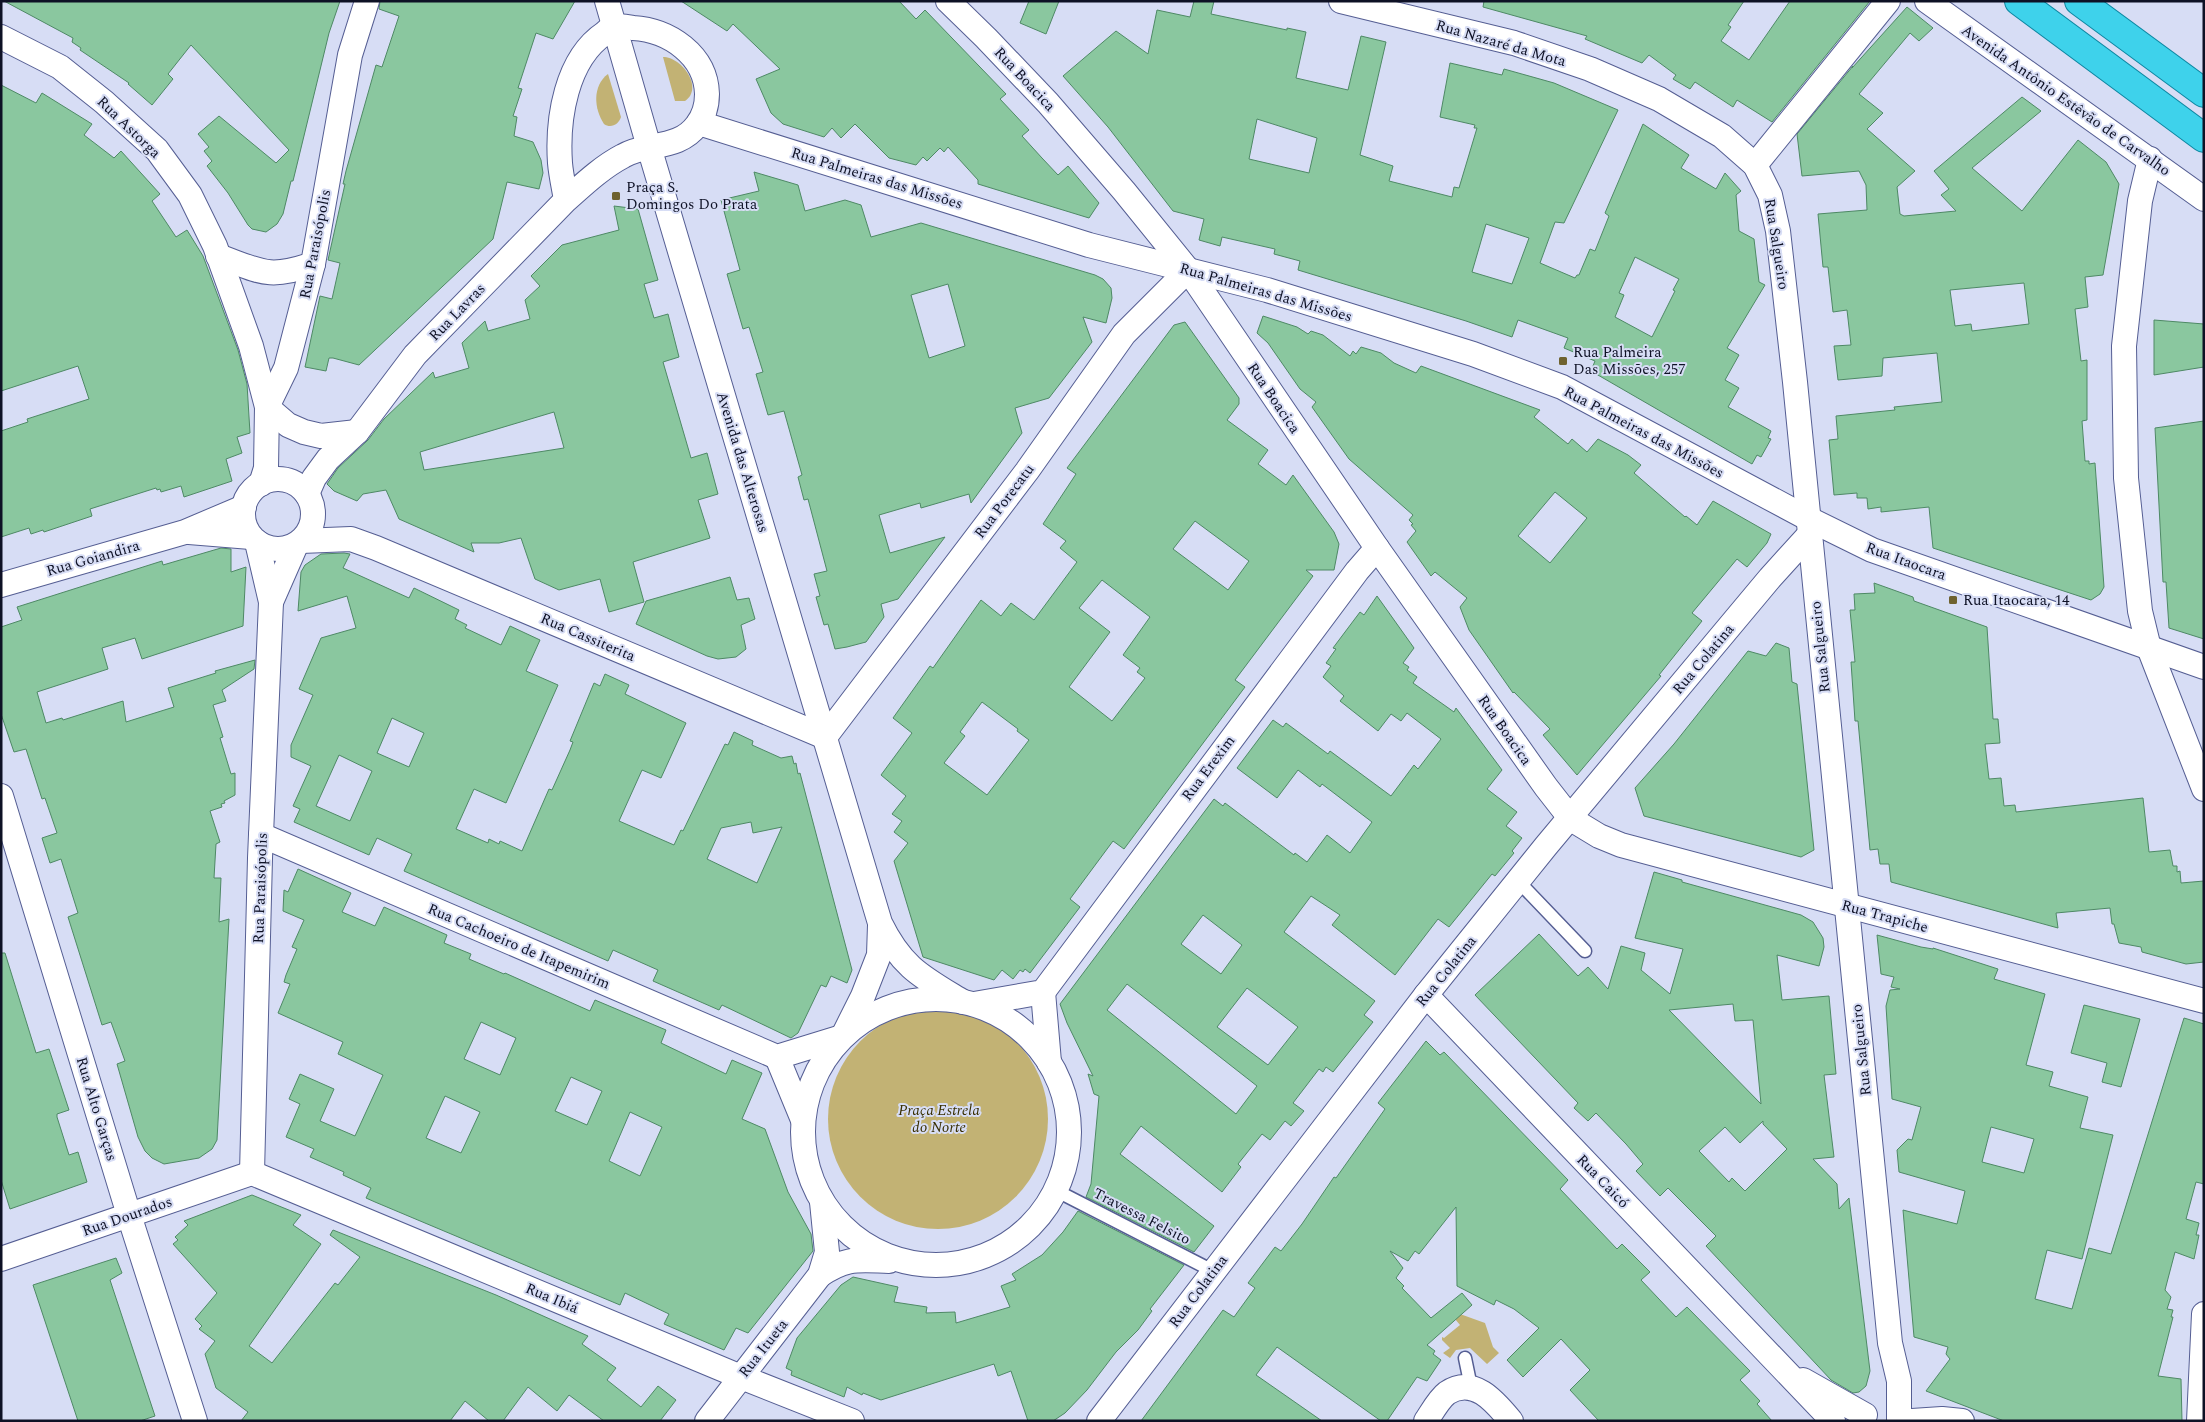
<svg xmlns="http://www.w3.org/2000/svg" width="2205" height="1422" viewBox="0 0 2205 1422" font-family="Spectral,serif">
  <rect width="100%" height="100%" fill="#d7ddf5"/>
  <g fill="#c2b274">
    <path d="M663,57c19,0 41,31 22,44h-10z"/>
    <path d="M608,74l13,43c-2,7 -10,12 -17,7 -10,-15 -12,-38 4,-50z"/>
    <circle cx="938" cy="1119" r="110"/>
    <path d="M1460,1314l25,9 8,24 6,6 -12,11 -17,-16 -14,2 -6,8 -7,-5 7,-5 -8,-8v-3l2,1 16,-13 -5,-6z"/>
  </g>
  <g fill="#8ac79f" stroke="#4e8965" fill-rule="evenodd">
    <path d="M4,1h336l-11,32 -36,148h-2l-8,33 -6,10 -11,8 -14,-3 -4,-4 -20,-32 -21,-27 5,-5 -8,-10 5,-4 -11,-13 21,-18 57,47 13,-13 -98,-105 -23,29 5,5 -21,26 -24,-21 1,-1 -49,-33 1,-2 -9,-6 1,-4z"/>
    <path d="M380,1h195l-22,38 -17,-6 -18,55 4,1 -9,27 4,1 -3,19 19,6 8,18 2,13 -4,16 -32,-7 -14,57 -134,126 -26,-7h-4l-3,13 -21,-4 15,-71 12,3 8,-36 -12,-3 17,-76h-2l3,-13 30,-106 6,2 17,-51 -20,-7z"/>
    <path d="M681,1h218l17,18 9,-9 81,84 -6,5 29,31 -7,6 20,22 16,17 10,-9 31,37 -10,15 -111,-34v-4l-30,-33 -4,5 -4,-4 -13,13 -4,-4 -7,8 -27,-7 -34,-34 -14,14 -9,-10 -8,9 -41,-13 -12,-11 -15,-34 24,-10 -47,-45 -6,7z"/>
    <path d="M1029,1h30l-13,33 -26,-11z"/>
    <path d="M1194,1h20l-3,13 76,16v-2l19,4 -10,46 52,12 13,-54 25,6 -26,113 33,11 -4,15 63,16 2,-10 5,1 18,-60h-3l1,-3 -35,-8 10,-54 52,12 2,-6 50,14 64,27 -54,113 -9,-1 -15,41 35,15 2,-3h2l11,-26 5,2 14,-35 -4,-3 38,-89 46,31 -8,13 35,21 9,-16 16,18 -5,4 3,36 15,8 5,43 6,3 -38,63 12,7 -14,25 14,8 -11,19 43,24 -3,7 3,1 -10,18 -4,-2 -5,9 -161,-93 4,-10 -31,-13 4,-10 -50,-18 -6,17 -46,-16 -168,-51 2,-9 -26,-7 1,-5 -53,-12 -2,9 -21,-6 5,-21 -31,-8 -65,-84 -45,-51 53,-45 32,23 9,-44 33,7zM1257,119l60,19 -8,35 -60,-14zM1486,224l43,14 -17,46 -40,-12zM1635,257l44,22 -6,11 2,1 -23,46 -37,-20 9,-22 -5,-2z"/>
    <path d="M1484,1h260l-16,24 3,2 -10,14 28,19 41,-59h80l-98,121 -35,-22 -4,7 -38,-25 -5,7 -17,-10 3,-4 -27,-20 -7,8 -57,-24 2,-3 -104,-29z"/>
    <path d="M1907,7l26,21 -14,13 -9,-8 -51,61 24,19 -16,16 48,42 -18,16 3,27 4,2 52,-5 -15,-16 8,-6 -15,-18 88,-74 19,14 -69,57 50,43 56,-71 28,22 13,22 -16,91 -18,2 3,30 -13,2 6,52 6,-1v60l-5,1 3,40h4v3l6,-1 9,124 -4,7 -9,6 -158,-52 -4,-41 -48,5v-5l-13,2 -1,-11h-10v-5l-23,2 -5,-55 9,-1 -2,-23 59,-6 -1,-3 48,-5 -5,-49 -54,5 -1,18 -44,4 -4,-34 17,-1 -4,-35 -14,2 -5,-45h-5l-5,-53 49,-4 -1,-25 -7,-14 -57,5 -5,-42 56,-68 -1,2zM2024,283l5,41 -57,7 -1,-7 -16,2 -5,-36z"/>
    <path d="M1,85l35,18 6,-10 50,31 -8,11 30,23 7,-7 39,43 -8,7 24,36 11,-7 16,26 35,94 9,34 3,49 -13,4 5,16 -16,6 6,22 -48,16 -3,-11 -20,6 -1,-3 -3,1 -1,-2 -66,21 2,7 -48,16 -1,-2 -12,4 -2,-6 -28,9v-106l27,-9 -1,-3 62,-20 -11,-33 -77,25z"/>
    <path d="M754,172l44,13 7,26 40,-11 16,5 10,32 50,-14 174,52 8,4 8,9 1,10 -6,25 -23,-6 9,25 -43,56 -34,10 7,25 -51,70 -2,-9 -48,14 -1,-5 -41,12 11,38 55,-16 -47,62 -17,5 3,13 -18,25 -19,5 -12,2 -7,-25 -4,1 -8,-28 4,-1 -6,-22 13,-3 -19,-72 -4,1 -6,-23 4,-2 -18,-64 -16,4 -12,-41 7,-2 -14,-45 -6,2 -16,-55 13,-4 -19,-70 38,-9zM948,284l17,62 -36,12 -18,-63z"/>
    <path d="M614,206l24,3 20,71 -14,4 10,34 14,-4 11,43 -16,5 28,96 16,-5 11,41 -20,6 12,38 -77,24 11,40 -35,10 -9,-33 -41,11 -24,-11 -14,-41 -22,5h-28l3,9 -75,-33 -13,-29 -23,4 -6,7 -23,-10 -7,-7 11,-16 30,-28 16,-21 49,-47 2,6 34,-10 -7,-25 23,-22 3,10 42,-12 -5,-19 15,-14 -9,-10 31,-31 57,-15zM554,412l10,36 -140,22 -4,-18z"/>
    <path d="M1263,316l34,11 11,7 3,-3 12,4 27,21 3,-5 3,3 5,-7 20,6 13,10 22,10 5,-7 119,44 -6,7 34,27 4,-5 15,13 11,-13 30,16 13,10 -7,8 51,44 1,-1 11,9 16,-24 58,33 -4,9 -20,24 -10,-8 -45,54 10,8 -43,54 2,1 -84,99 -34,-40 7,-6 -36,-37 -1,1 -44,-63 -9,-23 7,-9 -32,-26 -4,4 -24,-34 9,-11 -5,-6 2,-1 -4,-4 4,-5 -64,-56 -37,-52 4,-5 -16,-13 -32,-46 -11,-10zM1555,492l32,26 -37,45 -32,-27z"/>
    <path d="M2154,320l50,4v43l-50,8z"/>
    <path d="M1185,322l54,76v6l-12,16 41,30 -10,14 28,21 7,-10 41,57 5,12 -5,26h-28l7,6 -78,104 10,7 -121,162 -11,-8 -43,58 10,8 -50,66 -5,-4 -2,3 -3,-2 -7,9 -11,-9 -8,10 -71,-23 -29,-96 14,-18 -14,-11 8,-11 -10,-7 14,-18 -25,-21 31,-42 -19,-15 37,-52 3,2 48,-68 20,16 10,-13 23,17 43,-58 -17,-14 6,-7 -23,-17 33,-50 -9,-6 107,-143zM1195,521l54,40 -21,29 -55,-41zM1102,580l48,37 -27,38 17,13 -3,4 8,6 -33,43 -43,-34 41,-55 -31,-24zM982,702l36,27 -1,2 12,9 -42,55 -43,-32 21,-27 -5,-4z"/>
    <path d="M2204,421v218l-35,-11 -3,-46h-3l-8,-154z"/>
    <path d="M221,548l10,1v23l15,-5 -3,59 -101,33 -7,-21 -33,10 6,21 -71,23 9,31 16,-5 1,2 60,-19 3,21 48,-15 -6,-19 48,-15 -1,-2 40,-11 -1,9 -32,21 4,11 -13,4 10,32 -3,1 11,36 4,-1v22l-11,6 1,2 -4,1 1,3 -12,4 10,31 -4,2 -2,34h7l-2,44 10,-3 -12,221 -5,9 -13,9 -35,6 -12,-6 -7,-7 -7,-14 -21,-73 8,-3 -14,-39 -9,3 -34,-108 10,-4 -17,-54 -11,4 -8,-25 15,-5 -12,-35 -3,1 -16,-50 -12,3 -13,-38v-87l21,-7 -5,-13 145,-46 1,4z"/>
    <path d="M344,553l6,1 -7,14 66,30 5,-10 45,22 -4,9 12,6 -2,3 36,17 9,-19 30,14 -14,31 32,14 -52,118 -32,-14 -18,40 32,14 1,-4 10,5 1,-3 22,10 27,-62 3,1 18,-40 3,-8 -3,-1 24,-58 6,3 5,-12 24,11 -4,9 61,29 -25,55 -19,-8 -23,51 55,24 7,-15 2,1 42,-87 3,1 6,-13 19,9 -1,4 29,13 11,-2 2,8 2,-1 2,11 2,-1 52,197 -5,13 -16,-7 -5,11 -5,-2 -23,48 -7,5 -69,-33 -3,5 -66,-29 5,-11 -45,-20 -5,11 -204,-90 8,-17 -35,-16 -8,17 -75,-33 6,-13 -7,-3 18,-40 -20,-9v-12l22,-50 -14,-6 22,-51 35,-10 -9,-32 -49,15 3,-39 4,-7 16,-11zM392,718l32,15 -15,34 -32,-14zM339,755l33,16 -22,50 -34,-15zM751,822l2,11 29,-6 -25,56 -50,-24 14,-31z"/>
    <path d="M730,577l7,23 12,-2 6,21 -14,6 5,24 -10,8 -18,2 -11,-3 -71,-32 10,-23z"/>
    <path d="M1874,583l39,14 1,4 73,26 6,92h5l2,24 -15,1 4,35 12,-1 3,28 11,-1 1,7 127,-14 6,54 21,-2 3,16h4v6l3,-1 1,12 23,-2v81l-18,2 -44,-12 -1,-5 -22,-4 -5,-19h-2l-2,-16 -54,5 2,15 -167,-46 -2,-18h-9l-2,-15 -8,1 -12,-129h-3l-4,-59h4l-5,-52h5l-1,-16 21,-1z"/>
    <path d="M1377,596l37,52 -11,15 6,4 -2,3 10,7 -4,6 41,29 2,-4 46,62 -15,19 30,23 -11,14 16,12 -10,13 2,2 -19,23 -3,-2 -43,53 -11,-8 -43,56 -63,-50 8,-10 -29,-19 -27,36 91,69 -11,14 9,7 -40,50 -7,-5 -3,5 -4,-3 -26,34 11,8 -13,15 -6,-5 -15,19 -8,-6 -24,30 3,3 -19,25 -81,-66 -21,28 94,72 -20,26 -108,-55 5,-13 8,-88 -5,-2 -6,-20 5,2 -26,-53 -7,-19 154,-205 9,7 2,-3 69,52 1,-2 12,9 20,-27 23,18 22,-31 -50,-38 -2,3 -22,-17 -21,28 -40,-30 36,-48 10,7 3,-4 42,31 2,-3 61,45 23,-31 4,4 23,-30 -34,-26 -6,8 -10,-7 -13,17 -38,-30 4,-5 -21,-19 8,-11 -5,-3 10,-14 -3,-1 27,-36 4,3zM1203,915l39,30 -21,29 -40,-30zM1127,984l130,102 -21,28 -129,-104zM1247,988l51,39 -30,38 -51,-38z"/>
    <path d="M1776,643l13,5 3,34 5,2 17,166 -13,7 -157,-41 -9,-28 39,-44 74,-93 18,5z"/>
    <path d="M298,869l53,24 -9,19 33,14 9,-19 63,28 -3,8 27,11 -2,5 35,15 1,-1 85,38 5,-11 71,30 -5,13 65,31 6,-14 30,13 -20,46 23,10 23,63 23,42 2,17 -65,82 -12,-5 -12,22 -60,-26 5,-10 -44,-21 -5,12 -245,-103 -9,-4 5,-10 -28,-13 1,-3 -34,-15 4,-8 -28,-12 14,-33 -11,-5 11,-25 34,15 -14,32 35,15 28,-61 -45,-21 5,-12 -65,-29 12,-29 -6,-2 2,-7 11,-26 -5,-2 12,-27 -21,-9 1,-21 4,2zM481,1022l35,16 -16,37 -36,-16zM571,1077l31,14 -15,34 -32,-14zM445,1096l35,16 -19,41 -35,-15zM630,1112l32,15 -22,49 -31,-15z"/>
    <path d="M1654,872l28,8v2l119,33 12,7 10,16 1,9 -5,19 -42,-11 5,45 47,-4 7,78 -12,1 10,82 -21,2 24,25 2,25 10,-11 21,173 -4,15 -7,6 -6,1 -22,-13 -125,-134 10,-10 -48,-48 -8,8 -24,-25 7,-7 -17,-20 -30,-31 -8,8 -14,-13 4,-5 -103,-108 64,-61 39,42 10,-9 20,22 13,-43 24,7 -4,17 29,24 13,-45 -48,-11zM1733,1004l2,17 18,-1 8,84 -92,-94zM1763,1121v3l24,25 -42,42 -13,-13 -3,4 -30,-31 26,-24 15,16z"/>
    <path d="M1877,935l44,12 12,2v-1l65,21 -4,10 51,15 -19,71 27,7 -4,14 39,11 -8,31 33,7 -31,124 -35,-9 -12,49 37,10 17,-61 22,6 73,-236 20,6v160l-8,-2 -10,37 13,4 -3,12h3l-5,24 -19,-7 -10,38 6,7 -4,12 6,1 -2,7h2l-15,59 23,3 1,42h-178l-78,-30 24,-32 -4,-5 2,-7 -34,-10 -11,-127 54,14 8,-33 -66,-19 -2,-22 11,-11 4,1 9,-33 -29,-8 -6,-93 4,-16 10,-1 -9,-2 3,-10 -13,-3zM1991,1127l43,12 -10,34 -42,-11z"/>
    <path d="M1,953h4l31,100 13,-4 20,61 -12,4v3l12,38 9,-3 9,30 -77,27 -9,-29z"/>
    <path d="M2084,1005l56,14 -19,68 -19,-5 5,-19 -36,-10z"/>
    <path d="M1426,1041l14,14 4,-3 124,128 -8,9 57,60 5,-5 28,28 -9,8 35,37 11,-10 63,64 -10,9 20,21 -3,3 15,17h-173l-29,-31 20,-20 -29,-31 -38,38 -16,-17 32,-32 -25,-19 -18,-9 -2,5 -37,-19 -1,-79 -37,47 -4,-3 -7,10 -18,-10 13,17 -7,10 8,8 -2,2 29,30 31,-25 10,12 -45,40 8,6 -2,3 8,6 -14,21 -10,-4 -30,44h-6l-104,-74 -21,28 66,46h-181l82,-111 11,7 21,-29 -7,-5 27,-36 6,4 21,-27 32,-47 2,1 49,-69 -7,-6z"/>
    <path d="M252,1195l49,20 -8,10 28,19 -72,102 23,17 63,-80 3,2 22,-28 -30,-22 3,-5 163,65 92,41 -6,8 34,24 -9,12 34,27 17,-21 18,14 -16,21h-56l-35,-26 -12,16 -29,-24 -25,34h-14l-24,-20 -15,20h-209l7,-9 -32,-24 -11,-34 10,-13 -16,-12 3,-3 -7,-7 22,-26 -44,-49 5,-4 -3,-3 13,-12 -4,-4z"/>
    <path d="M1078,1211l106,54 -34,44 2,2 -14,19 -22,22 -29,38 -22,23 -12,8h-25l-17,-50 -13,5 -4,-12 -113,36 -18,-7 -1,2 -15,-8 -3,10 -53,-22 1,-4 -6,-3 11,-30 44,-53 12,-8 45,10 -4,15 33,5 -1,6 29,-1 1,11 54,-16 -9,-21 15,-6 -4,-6 30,-19 21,-23z"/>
    <path d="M116,1258l6,15 -12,7 45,136 -15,5h-62l-45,-136z"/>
  </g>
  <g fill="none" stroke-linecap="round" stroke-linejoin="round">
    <g stroke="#555e93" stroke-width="15">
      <g id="service">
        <path d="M1518,881l67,70"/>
        <path d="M1055,1190l158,81"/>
        <path d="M1465,1358l6,29"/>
      </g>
    </g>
    <g stroke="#555e93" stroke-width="26">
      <g id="minor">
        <path d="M607,1l42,146 231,776c22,45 42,54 83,79"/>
        <path d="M948,1l38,37 62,65 76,88 64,79 189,278 169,239 25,32 28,17 22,9 583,156"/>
        <path d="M1341,1l173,42 76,26 69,30 63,37 33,29 15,30 8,36 17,151 95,961 9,38v39"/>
        <path d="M1927,1l277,198"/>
        <path d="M1,37l59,30 44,35 53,48 33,45 25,51 36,100 16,61 21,18 16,7 17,4 36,-4"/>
        <path d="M699,123l390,122 178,45 206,64 89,33 247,132 63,31 332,117"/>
        <path d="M2150,159l-10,42 -16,145 2,132 14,133 9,37 55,141"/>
        <path d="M1755,165l133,-164"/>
        <path d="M218,256c42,15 50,24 95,8"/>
        <circle cx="278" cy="514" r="35"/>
        <path d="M261,484l5,-16 1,-61 19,-39 27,-104 37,-209 17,-54"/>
        <path d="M307,494l7,-16 14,-19 29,-27 58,-77 151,-155c18,-16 36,-33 57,-44 24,-14 56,-6 74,-31 7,-9 10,-20 10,-31 -1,-39 -38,-64 -74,-66 -5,-1 -14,-3 -19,-1 -3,1 -7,4 -9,6 -39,26 -48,86 -45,130 1,12 4,25 6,37"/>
        <path d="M189,532l62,5"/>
        <path d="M301,541l50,-2 25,9 449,189 202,-266 97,-137 64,-64"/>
        <path d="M1,585l184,-53 59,-25"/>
        <path d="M271,602l25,-57"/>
        <path d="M1,796l128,419 66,206"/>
        <path d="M261,835l516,222 65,-20"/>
        <path d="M1043,992l6,70"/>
        <path d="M1426,995l407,426"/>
        <circle cx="936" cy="1132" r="133"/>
        <path d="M974,1004l69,-12 314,-421 20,-23"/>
        <path d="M845,1032l18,-36 16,-41 1,-30"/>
        <path d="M777,1057l26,63"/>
        <path d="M252,1173l489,204 111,44"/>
        <path d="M252,1173l8,-315 11,-256 -14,-60"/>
        <path d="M1,1259l251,-86"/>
        <path d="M820,1275c27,-18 37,-15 69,-14"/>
        <path d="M1803,1380l62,35"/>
        <path d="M707,1421l113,-146 7,-23 -5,-50"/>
        <path d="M1099,1421l327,-426 120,-149 224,-268 39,-43"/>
        <path d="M1426,1421c6,-9 13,-22 21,-28 27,-18 49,10 64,28"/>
        <path d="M1912,1421l30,-2 20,2"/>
        <path d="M2199,1421l5,-107"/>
      </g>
    </g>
    <g stroke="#0e87a2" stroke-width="30">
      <g id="trunk">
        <path d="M2019,1l185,137"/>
        <path d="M2079,1l125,92"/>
      </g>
    </g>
    <use href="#service" stroke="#fff" stroke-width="12"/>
    <use href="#minor" stroke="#fff" stroke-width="24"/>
    <use href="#trunk" stroke="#3ed2eb" stroke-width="28"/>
  </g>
  <g fill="#6f622f" stroke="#d7ddf5" stroke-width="2">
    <rect x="611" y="191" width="10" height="10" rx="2.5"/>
    <rect x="1558" y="356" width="10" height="10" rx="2.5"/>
    <rect x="1948" y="595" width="10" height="10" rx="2.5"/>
  </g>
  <g text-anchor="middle" stroke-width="4" stroke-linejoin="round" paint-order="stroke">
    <g font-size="15" fill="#0e1125" stroke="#d7ddf5">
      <text transform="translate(1501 43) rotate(16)" y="5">Rua Nazaré da Mota</text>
      <text transform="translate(1025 79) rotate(47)" y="5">Rua Boacica</text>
      <text transform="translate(2066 100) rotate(35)" y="5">Avenida Antônio Estêvão de Carvalho</text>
      <text transform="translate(129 127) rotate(44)" y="5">Rua Astorga</text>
      <text transform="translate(877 178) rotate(17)" y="5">Rua Palmeiras das Missões</text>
      <text transform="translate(315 244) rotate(-79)" y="5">Rua Paraisópolis</text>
      <text transform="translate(1777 244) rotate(81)" y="5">Rua Salgueiro</text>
      <text transform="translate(1266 292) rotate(16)" y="5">Rua Palmeiras das Missões</text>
      <text transform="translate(457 312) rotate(-46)" y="5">Rua Lavras</text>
      <text transform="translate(1274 398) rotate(56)" y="5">Rua Boacica</text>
      <text transform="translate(1644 432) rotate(28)" y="5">Rua Palmeiras das Missões</text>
      <text transform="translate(743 462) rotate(73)" y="5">Avenida das Alterosas</text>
      <text transform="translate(1004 501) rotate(-53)" y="5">Rua Porecatu</text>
      <text transform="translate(93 558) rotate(-16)" y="5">Rua Goiandira</text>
      <text transform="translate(1906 561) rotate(20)" y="5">Rua Itaocara</text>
      <text transform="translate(588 637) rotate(23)" y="5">Rua Cassiterita</text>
      <text transform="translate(1820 647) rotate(-96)" y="5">Rua Salgueiro</text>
      <text transform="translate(1703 659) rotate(-50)" y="5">Rua Colatina</text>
      <text transform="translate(1505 730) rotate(55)" y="5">Rua Boacica</text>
      <text transform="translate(1208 768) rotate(-53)" y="5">Rua Erexim</text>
      <text transform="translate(260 888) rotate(-88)" y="5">Rua Paraisópolis</text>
      <text transform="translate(1885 916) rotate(15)" y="5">Rua Trapiche</text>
      <text transform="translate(519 946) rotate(23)" y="5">Rua Cachoeiro de Itapemirim</text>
      <text transform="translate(1446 971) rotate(-51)" y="5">Rua Colatina</text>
      <text transform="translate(1861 1050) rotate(-96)" y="5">Rua Salgueiro</text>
      <text transform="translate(97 1109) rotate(73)" y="5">Rua Alto Garças</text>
      <text transform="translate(1603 1181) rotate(46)" y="5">Rua Caicó</text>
      <text transform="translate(127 1216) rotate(-19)" y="5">Rua Dourados</text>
      <text transform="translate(1142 1216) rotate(27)" y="5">Travessa Felsito</text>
      <text transform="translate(1198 1291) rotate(-53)" y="5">Rua Colatina</text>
      <text transform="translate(552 1298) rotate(23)" y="5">Rua Ibiá</text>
      <text transform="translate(763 1348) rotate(-52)" y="5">Rua Itueta</text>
    </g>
    <g font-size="15" fill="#0e1125" stroke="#d7ddf5" text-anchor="start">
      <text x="626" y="192">Praça S.<tspan x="626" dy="17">Domingos Do Prata</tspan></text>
      <text x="1573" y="357">Rua Palmeira<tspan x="1573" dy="17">Das Missões, 257</tspan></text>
      <text x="1963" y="605">Rua Itaocara, 14</text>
    </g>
    <g font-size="15" font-style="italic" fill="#392f01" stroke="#d7ddf5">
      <text x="939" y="1115">Praça Estrela<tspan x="939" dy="17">do Norte</tspan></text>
    </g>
  </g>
  <rect width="2205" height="1422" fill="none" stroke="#0e1125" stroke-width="5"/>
</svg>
